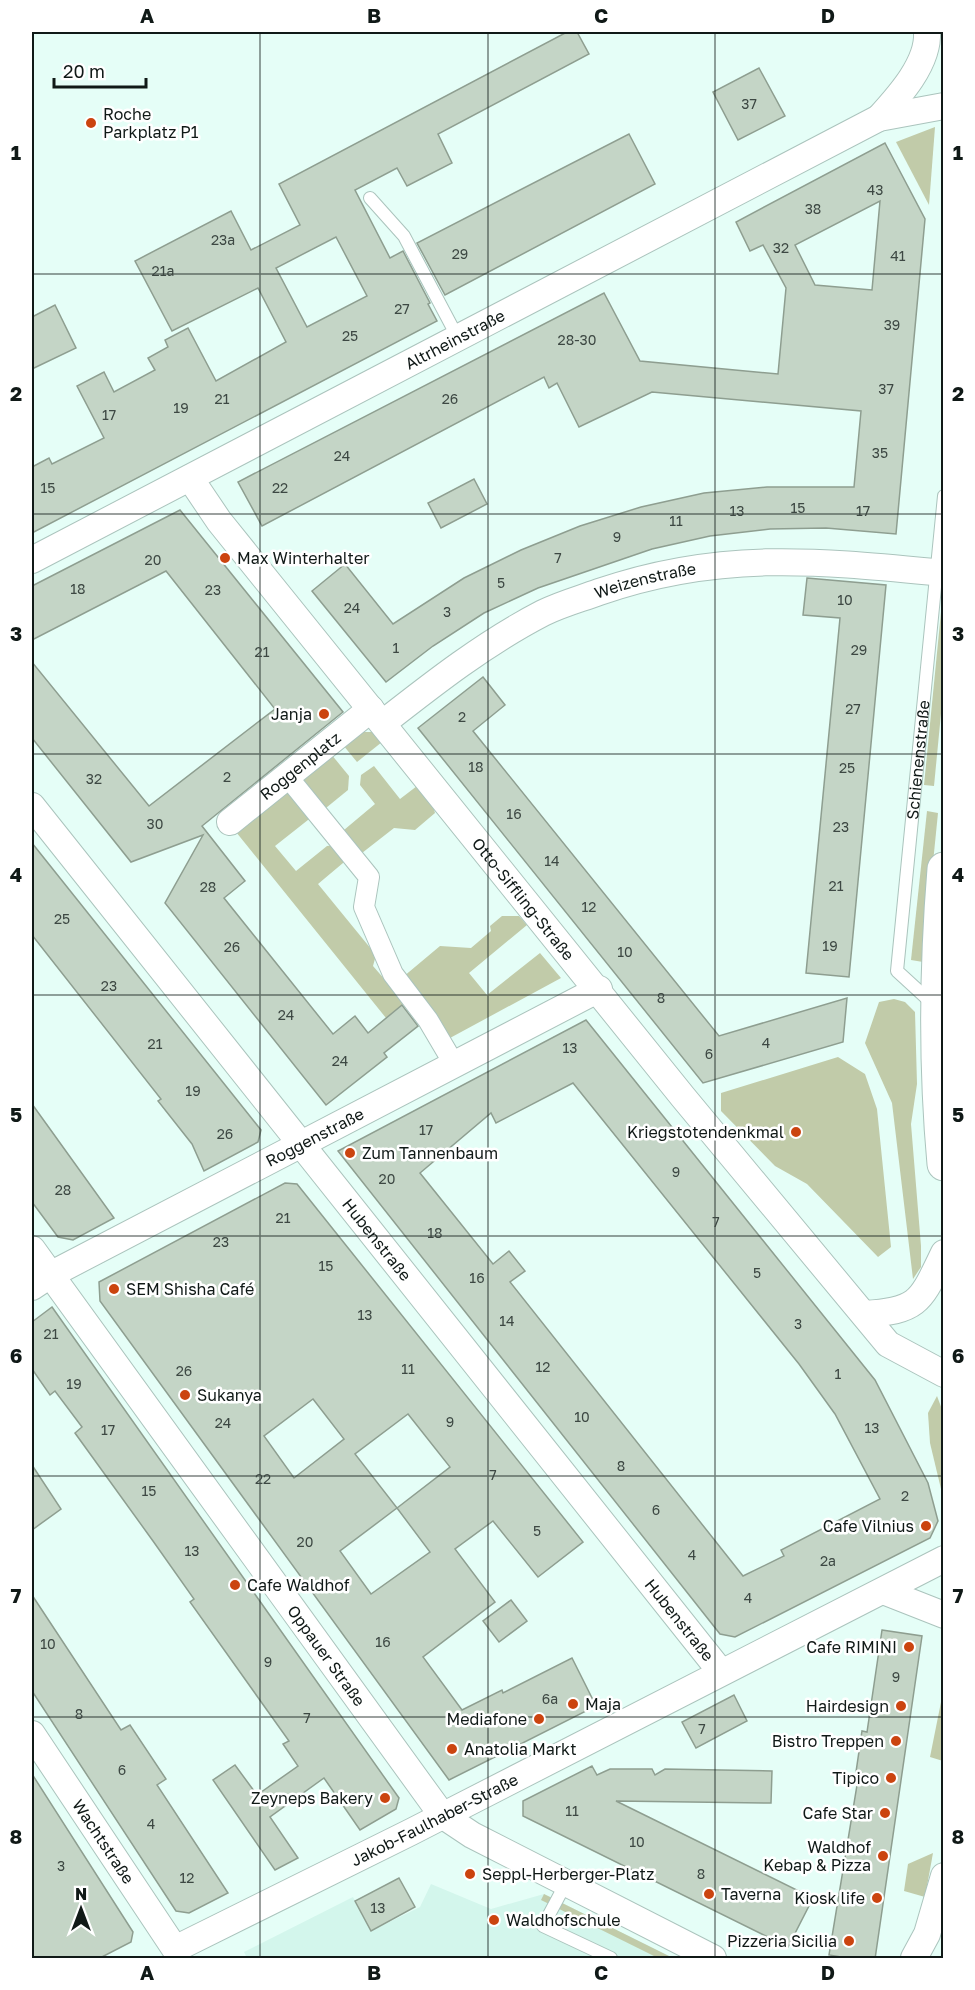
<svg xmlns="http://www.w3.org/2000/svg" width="975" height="1990" viewBox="0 0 975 1990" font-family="'Golos Text',sans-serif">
  <rect width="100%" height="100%" fill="#e5fef7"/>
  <path fill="#d3f6ec" d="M431,1884l60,25 53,-15 129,64h-426l-3,-6 109,-55 18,34 49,-24z"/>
  <g fill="#c1cba9">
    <path d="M935,127l-6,78 -33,-63z"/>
    <path d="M941,612l3,1 -1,80 -9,93 -10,-1z"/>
    <path d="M359,732h15l8,10 -25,20 -14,-17z"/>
    <path d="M331,754l18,22 -1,14 -27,22 -24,-30z"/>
    <path d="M374,766l26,33 17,-13 16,20 2,7 -20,17 -21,-2 -32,25h-5l-14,-17 1,-6 31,-26 -15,-19 1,-10z"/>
    <path d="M290,788l23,28 -38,30 21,25 31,-25 8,-1 9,11 -1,7 -25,21 58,71 -3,11 32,37 -19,15 -150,-186z"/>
    <path d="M927,811l11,2 -15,149 -12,-2z"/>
    <path d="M502,916h17l8,9 -58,48 18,22 53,-42 21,25 -111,60 -17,-26 -30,-35 37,-31 31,2 20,-17 -1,-5z"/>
    <path d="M894,999l11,3 10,10 2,72 -6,40 10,122v21l-8,12 -21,-176 -27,-60 14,-41z"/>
    <path d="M838,1057l27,17 12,35 14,138 -13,10 -71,-73 -32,-18 -54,-55v-18z"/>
    <path d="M937,1396l6,16v77h-2l-11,-46 -2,-30z"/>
    <path d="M943,1676v85l-13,-4 11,-55z"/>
    <path d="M933,1853l-8,44 -21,-6 4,-27z"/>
    <path d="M544,1894l129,64h-15l-117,-58z"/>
  </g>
  <g fill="#c4d5c6" stroke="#8e9e90" stroke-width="1.5" fill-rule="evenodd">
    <path d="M567,32h10l12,22 -151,80 14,29 -45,23 -10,-18 -42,22 35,68 13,-7 27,52 -2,1 9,17 -405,212v-66l17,-9 3,6 52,-26 -27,-52 27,-14 10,20 41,-22 -7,-12 20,-11 -3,-7 23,-12 28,53 70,-39 -28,-54 -86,43 -37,-70 96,-50 20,39 49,-25 -21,-41zM336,237l31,59 -60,31 -31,-59z"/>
    <path d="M759,68l26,48 -47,24 -25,-48z"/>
    <path d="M629,134l26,50 -210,111 -28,-52z"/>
    <path d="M885,143l40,76 -29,315 -70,-6 -56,1 -60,7 -58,13 -114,39 -54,25 -51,33 -47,36 -74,-91 33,-27 48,60 71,-46 57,-28 59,-24 61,-19 63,-14 63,-6h87l7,-76 -209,-19 -73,35 -22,-44 -8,5 -5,-11 -282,149 -24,-44 366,-189 36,68 138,13 8,-86 -23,-43 -13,6 -14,-29zM880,201l-8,89 -57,-5 -20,-40z"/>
    <path d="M55,305l21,43 -44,21v-52z"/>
    <path d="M474,479l13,25 -46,24 -13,-25z"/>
    <path d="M180,510l163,202 -141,114 43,55 -21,17 109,136 22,-18 13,17 34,-28 16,21 -34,27 3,4 -61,48 -161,-202 38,-68 -72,27 -99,-124v-76l117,144 126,-97 -109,-138 -134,69v-54z"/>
    <path d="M807,578l79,7 -37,392 -43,-4 34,-355 -37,-3z"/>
    <path d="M483,677l22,28 -32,26 246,305 128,-38 -4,44 -140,41 -285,-355z"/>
    <path d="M32,843l229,287 -3,12 -54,29 -12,-27 -34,-43 3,-2 -129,-164z"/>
    <path d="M586,1020l289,360 53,103 10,38 -8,17 -195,99 -15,-3 -382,-483zM573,1083l226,281 36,50 45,85 -99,51 3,6 -41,20 -233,-294 15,-11 -16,-20 -16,13 -73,-91 71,-60 5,10z"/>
    <path d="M32,1104l82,114 -41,22 -15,-3 -26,-35z"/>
    <path d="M285,1183l12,1 286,358 -45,35 -45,-56 -38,28 40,53 -72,55 39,53 40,-20 1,3 69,-35 24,48 -147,74 -349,-479 -1,-19zM313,1399l31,40 -50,39 -30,-42zM408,1414l42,53 -53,41 -42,-54zM397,1508l33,44 -59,42 -31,-43z"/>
    <path d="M52,1307l347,491 -3,11 -36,21 -36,-52 -54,39 28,41 -23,12 -62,-90 22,-15 22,30 41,-29 -15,-22 6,-3 -99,-139 4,-3 -41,-58 -78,-108 7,-6 -27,-36 -5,4 -18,-26v-47z"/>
    <path d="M32,1465l29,44 -29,21z"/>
    <path d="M32,1595l89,135 9,-5 36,54 -9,6 71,108 -39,20 -13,-2 -144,-220z"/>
    <path d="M511,1600l16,21 -28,21 -16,-21z"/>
    <path d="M882,1630l40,6 -47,323h-22l-24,-4 30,-182 -3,-1 6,-41 5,1z"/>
    <path d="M734,1695l13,26 -51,27 -14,-26z"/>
    <path d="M592,1766l5,9 13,-6h42l3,6 10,-6 107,2 -1,32 -155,-2 197,97 -25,49 -265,-131v-15z"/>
    <path d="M32,1774l101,158 -2,10 -33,17h-66z"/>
    <path d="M399,1878l16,29 -44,24 -16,-30z"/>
  </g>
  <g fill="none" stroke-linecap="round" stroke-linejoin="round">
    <g stroke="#abc4bd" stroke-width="14">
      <g id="service">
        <path d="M370,198l34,38 54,102"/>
        <path id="s1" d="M933,1004l-36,-33 47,-475"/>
        <path d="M566,1883l-23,43 68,32"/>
      </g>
    </g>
    <g stroke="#abc4bd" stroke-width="22">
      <path id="pedestrian" d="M287,776l82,101 -5,30 29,67 35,46 26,44"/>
    </g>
    <g stroke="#abc4bd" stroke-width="28">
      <g id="minor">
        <path d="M879,118c20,-22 50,-55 48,-86"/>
        <path id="s2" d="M190,478l29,43 464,576 205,247 56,30"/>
        <path id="s3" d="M32,560l847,-442 65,-12"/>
        <path id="s4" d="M383,723c51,-40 102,-80 160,-110 18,-9 37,-14 56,-21 121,-42 220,-31 345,-19"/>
        <path id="s5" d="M32,806l689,866"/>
        <path id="s6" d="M230,822l141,-113"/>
        <path id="s7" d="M32,1249l410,566 30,20 241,123"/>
        <path id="s8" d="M32,1287l18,-12 549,-286"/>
        <path d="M865,1314c55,-3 56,-14 79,-61"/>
        <path d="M883,1591l61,24"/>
        <path id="s9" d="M32,1734l143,215 236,-117 533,-273"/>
        <path d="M914,1958l13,-24 17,-58"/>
      </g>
    </g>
    <g stroke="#abc4bd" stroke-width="35">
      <path id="primary" d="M944,869c-8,98 -9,196 0,295"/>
    </g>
    <use href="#service" stroke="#fff" stroke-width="12"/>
    <use href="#pedestrian" stroke="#fff" stroke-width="20"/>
    <use href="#minor" stroke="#fff" stroke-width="26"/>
    <use href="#primary" stroke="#fff" stroke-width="33"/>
  </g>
  <path fill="none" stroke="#101917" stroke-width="1.5" stroke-opacity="0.55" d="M260,32v1926M488,32v1926M715,32v1926M32,274h912M32,514h912M32,754h912M32,995h912M32,1236h912M32,1476h912M32,1717h912"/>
  <g fill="#cb440f" stroke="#fff" stroke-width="2">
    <circle cx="91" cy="123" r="6"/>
    <circle cx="225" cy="558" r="6"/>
    <circle cx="324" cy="714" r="6"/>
    <circle cx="796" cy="1132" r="6"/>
    <circle cx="350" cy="1153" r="6"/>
    <circle cx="114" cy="1289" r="6"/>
    <circle cx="185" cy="1395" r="6"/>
    <circle cx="926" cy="1526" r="6"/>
    <circle cx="235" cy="1585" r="6"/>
    <circle cx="909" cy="1647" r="6"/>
    <circle cx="573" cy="1704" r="6"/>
    <circle cx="901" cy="1706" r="6"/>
    <circle cx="539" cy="1719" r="6"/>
    <circle cx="896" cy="1741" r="6"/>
    <circle cx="452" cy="1749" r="6"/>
    <circle cx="891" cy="1778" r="6"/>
    <circle cx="385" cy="1798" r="6"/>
    <circle cx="885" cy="1813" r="6"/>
    <circle cx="883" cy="1856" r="6"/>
    <circle cx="470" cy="1874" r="6"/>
    <circle cx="709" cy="1894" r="6"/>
    <circle cx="877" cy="1898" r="6"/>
    <circle cx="494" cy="1920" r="6"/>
    <circle cx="849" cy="1941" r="6"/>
  </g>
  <g text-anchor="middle" stroke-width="5" stroke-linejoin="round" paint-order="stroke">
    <g font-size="14" fill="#3d4843">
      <text x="749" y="109">37</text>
      <text x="875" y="195">43</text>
      <text x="813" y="214">38</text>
      <text x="223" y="245">23a</text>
      <text x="781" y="253">32</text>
      <text x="460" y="259">29</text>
      <text x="898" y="261">41</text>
      <text x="163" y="276">21a</text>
      <text x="402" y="314">27</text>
      <text x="892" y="330">39</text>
      <text x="350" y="341">25</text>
      <text x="577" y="345">28-30</text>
      <text x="886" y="394">37</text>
      <text x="222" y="404">21</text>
      <text x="450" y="404">26</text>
      <text x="181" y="413">19</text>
      <text x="109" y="420">17</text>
      <text x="880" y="458">35</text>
      <text x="342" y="461">24</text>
      <text x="48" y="493">15</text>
      <text x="280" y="493">22</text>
      <text x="798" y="513">15</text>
      <text x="737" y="516">13</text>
      <text x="863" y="516">17</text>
      <text x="676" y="526">11</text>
      <text x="617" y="542">9</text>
      <text x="558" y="563">7</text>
      <text x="153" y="565">20</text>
      <text x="501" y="588">5</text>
      <text x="78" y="594">18</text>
      <text x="213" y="595">23</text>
      <text x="845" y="605">10</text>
      <text x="352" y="613">24</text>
      <text x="447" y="617">3</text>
      <text x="396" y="653">1</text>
      <text x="859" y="655">29</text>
      <text x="262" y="657">21</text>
      <text x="853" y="714">27</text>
      <text x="462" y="722">2</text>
      <text x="476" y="772">18</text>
      <text x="847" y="773">25</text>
      <text x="227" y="782">2</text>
      <text x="94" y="784">32</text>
      <text x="514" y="819">16</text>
      <text x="155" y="829">30</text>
      <text x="841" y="832">23</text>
      <text x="552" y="866">14</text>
      <text x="836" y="891">21</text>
      <text x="208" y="892">28</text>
      <text x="589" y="912">12</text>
      <text x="62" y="924">25</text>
      <text x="830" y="951">19</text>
      <text x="232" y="952">26</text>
      <text x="625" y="957">10</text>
      <text x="109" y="991">23</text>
      <text x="661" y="1003">8</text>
      <text x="286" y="1020">24</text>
      <text x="766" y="1048">4</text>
      <text x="155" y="1049">21</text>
      <text x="570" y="1053">13</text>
      <text x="709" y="1059">6</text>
      <text x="340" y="1066">24</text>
      <text x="193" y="1096">19</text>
      <text x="426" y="1135">17</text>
      <text x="225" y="1139">26</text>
      <text x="676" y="1177">9</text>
      <text x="387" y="1184">20</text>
      <text x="63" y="1195">28</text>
      <text x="283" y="1223">21</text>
      <text x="716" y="1227">7</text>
      <text x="435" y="1238">18</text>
      <text x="221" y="1247">23</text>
      <text x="326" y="1271">15</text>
      <text x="757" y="1278">5</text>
      <text x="477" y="1283">16</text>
      <text x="365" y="1320">13</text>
      <text x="507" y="1326">14</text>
      <text x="798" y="1329">3</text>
      <text x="51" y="1339">21</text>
      <text x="543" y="1372">12</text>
      <text x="408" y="1374">11</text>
      <text x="184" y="1376">26</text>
      <text x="838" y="1379">1</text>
      <text x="74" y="1389">19</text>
      <text x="582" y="1422">10</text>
      <text x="450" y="1427">9</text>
      <text x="223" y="1428">24</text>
      <text x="872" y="1433">13</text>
      <text x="108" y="1435">17</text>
      <text x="621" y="1471">8</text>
      <text x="493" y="1480">7</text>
      <text x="263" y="1484">22</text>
      <text x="149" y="1496">15</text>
      <text x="905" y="1501">2</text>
      <text x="656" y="1515">6</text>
      <text x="537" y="1536">5</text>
      <text x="305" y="1547">20</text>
      <text x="192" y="1556">13</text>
      <text x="692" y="1560">4</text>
      <text x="828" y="1566">2a</text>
      <text x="748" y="1603">4</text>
      <text x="383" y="1647">16</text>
      <text x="48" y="1649">10</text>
      <text x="268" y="1667">9</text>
      <text x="896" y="1682">9</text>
      <text x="550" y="1704">6a</text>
      <text x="79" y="1719">8</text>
      <text x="307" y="1723">7</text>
      <text x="702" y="1734">7</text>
      <text x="122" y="1775">6</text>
      <text x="572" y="1816">11</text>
      <text x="151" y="1829">4</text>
      <text x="637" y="1847">10</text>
      <text x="61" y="1871">3</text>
      <text x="701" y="1879">8</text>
      <text x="187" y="1883">12</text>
      <text x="378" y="1913">13</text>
    </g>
    <g font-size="16" fill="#101917" stroke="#fff" text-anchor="end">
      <text x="103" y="120" text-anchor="start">Roche<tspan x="103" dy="18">Parkplatz P1</tspan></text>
      <text x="237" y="564" text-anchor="start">Max Winterhalter</text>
      <text x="312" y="720">Janja</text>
      <text x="784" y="1138">Kriegstotendenkmal</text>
      <text x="362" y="1159" text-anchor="start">Zum Tannenbaum</text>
      <text x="126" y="1295" text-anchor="start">SEM Shisha Café</text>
      <text x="197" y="1401" text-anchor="start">Sukanya</text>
      <text x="914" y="1532">Cafe Vilnius</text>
      <text x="247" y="1591" text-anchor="start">Cafe Waldhof</text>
      <text x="897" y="1653">Cafe RIMINI</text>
      <text x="585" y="1710" text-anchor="start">Maja</text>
      <text x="889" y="1712">Hairdesign</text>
      <text x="527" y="1725">Mediafone</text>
      <text x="884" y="1747">Bistro Treppen</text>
      <text x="464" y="1755" text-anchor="start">Anatolia Markt</text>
      <text x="879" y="1784">Tipico</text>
      <text x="373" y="1804">Zeyneps Bakery</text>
      <text x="873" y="1819">Cafe Star</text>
      <text x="871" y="1853">Waldhof<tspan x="871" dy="18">Kebap &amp; Pizza</tspan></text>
      <text x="482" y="1880" text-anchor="start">Seppl-Herberger-Platz</text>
      <text x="721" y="1900" text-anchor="start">Taverna</text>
      <text x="865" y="1904">Kiosk life</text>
      <text x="506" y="1926" text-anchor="start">Waldhofschule</text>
      <text x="837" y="1947">Pizzeria Sicilia</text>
    </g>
    <g font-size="16" fill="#101917" stroke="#fff">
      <text dy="6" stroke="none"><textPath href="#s3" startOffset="477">Altrheinstraße</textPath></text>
      <text dy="6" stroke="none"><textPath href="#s4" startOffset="302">Weizenstraße</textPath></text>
      <text dy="6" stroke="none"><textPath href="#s1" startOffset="261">Schienenstraße</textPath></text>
      <text dy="6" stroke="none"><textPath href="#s6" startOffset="90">Roggenplatz</textPath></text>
      <text dy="6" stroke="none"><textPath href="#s2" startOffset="537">Otto-Siffling-Straße</textPath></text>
      <text dy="6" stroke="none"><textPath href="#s8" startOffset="320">Roggenstraße</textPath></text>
      <text dy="6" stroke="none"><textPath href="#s5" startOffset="554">Hubenstraße</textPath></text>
      <text dy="6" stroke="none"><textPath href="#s5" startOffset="1040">Hubenstraße</textPath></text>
      <text dy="6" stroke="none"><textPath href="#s7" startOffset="502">Oppauer Straße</textPath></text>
      <text dy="6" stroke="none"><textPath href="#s9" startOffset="548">Jakob-Faulhaber-Straße</textPath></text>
      <text dy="6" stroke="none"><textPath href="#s9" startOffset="129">Wachtstraße</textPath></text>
    </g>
  </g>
  <rect width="975" height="1990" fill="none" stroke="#ffffff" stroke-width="66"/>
  <g transform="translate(81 1909)" stroke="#ffffff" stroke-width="4.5" paint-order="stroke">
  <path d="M0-4.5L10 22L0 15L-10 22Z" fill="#101917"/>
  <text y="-9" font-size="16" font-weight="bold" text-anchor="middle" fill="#101917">N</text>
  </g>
  <path d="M54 78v9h92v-9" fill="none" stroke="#101917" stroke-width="3"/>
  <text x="63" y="78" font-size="18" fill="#101917" stroke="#ffffff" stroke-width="4.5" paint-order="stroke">20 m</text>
  <rect x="33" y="33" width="909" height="1924" fill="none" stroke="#101917" stroke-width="2"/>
  <g font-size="20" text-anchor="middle" font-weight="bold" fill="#101917">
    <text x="147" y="23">A</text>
    <text x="374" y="23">B</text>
    <text x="601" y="23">C</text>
    <text x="828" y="23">D</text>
    <text x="16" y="160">1</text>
    <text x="958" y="160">1</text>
    <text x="16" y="401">2</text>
    <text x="958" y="401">2</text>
    <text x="16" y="641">3</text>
    <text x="958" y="641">3</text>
    <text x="16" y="882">4</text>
    <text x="958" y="882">4</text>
    <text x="16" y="1122">5</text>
    <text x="958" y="1122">5</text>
    <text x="16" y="1363">6</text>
    <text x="958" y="1363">6</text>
    <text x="16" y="1603">7</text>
    <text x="958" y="1603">7</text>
    <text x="16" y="1844">8</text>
    <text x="958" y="1844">8</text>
    <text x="147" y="1980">A</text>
    <text x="374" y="1980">B</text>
    <text x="601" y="1980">C</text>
    <text x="828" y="1980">D</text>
  </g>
</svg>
